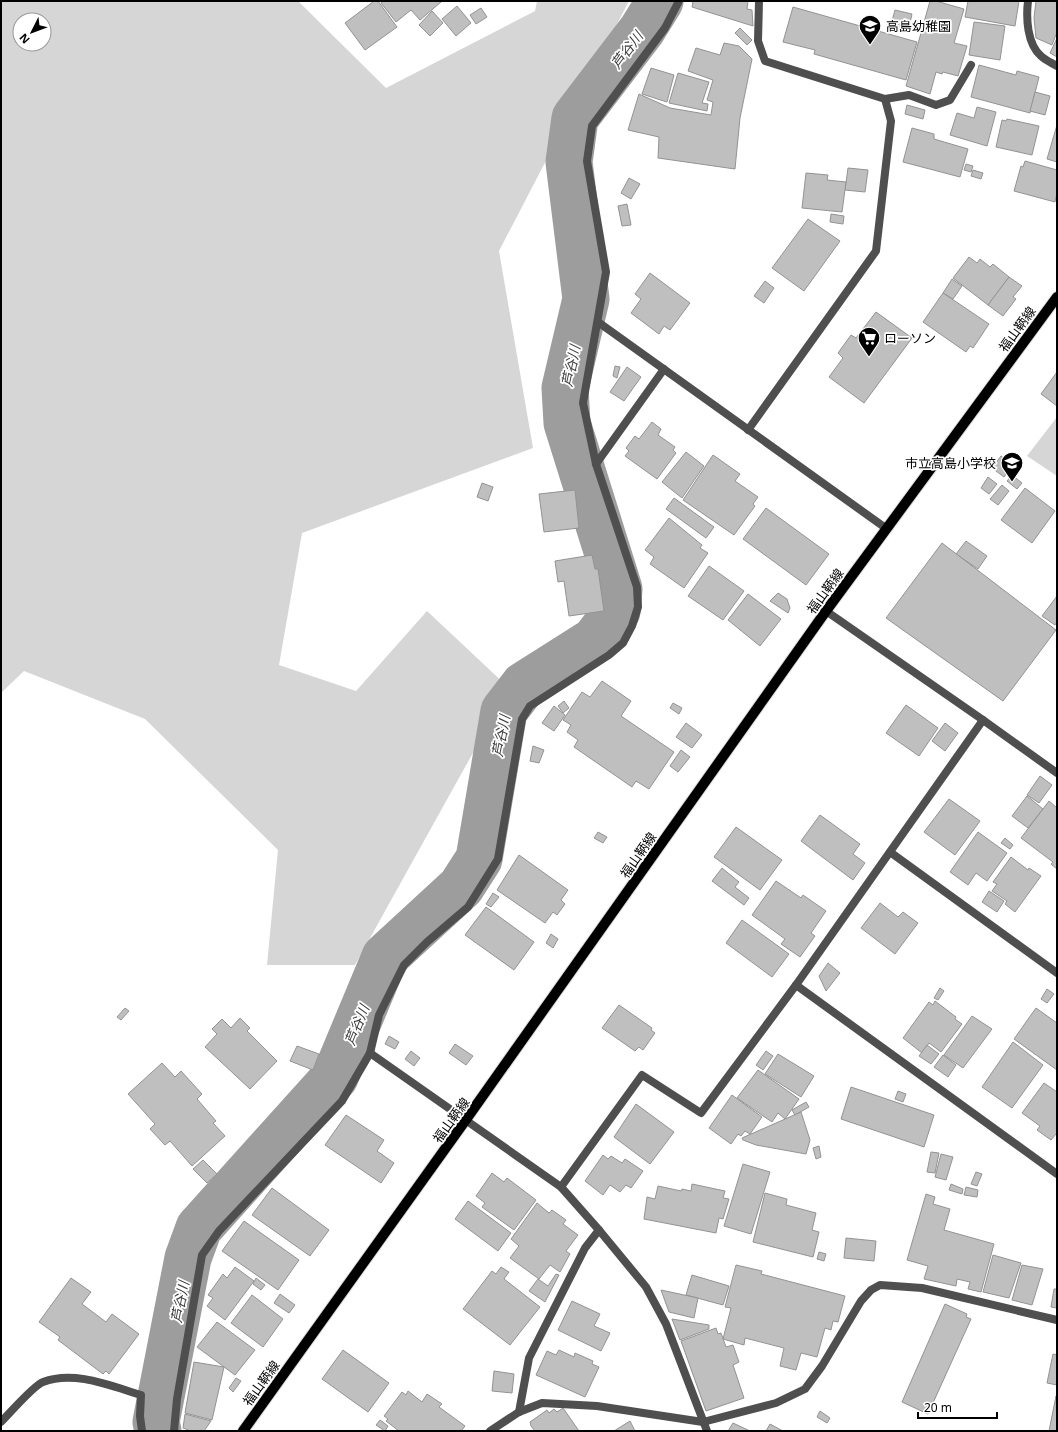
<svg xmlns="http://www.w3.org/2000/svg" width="1058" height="1432" viewBox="0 0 1058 1432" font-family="'Noto Sans','Noto Sans JP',sans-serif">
  <rect width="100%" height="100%" fill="#fff"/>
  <g fill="#d6d6d6" fill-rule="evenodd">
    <path d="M1,1h297l88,87 149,-77 2,-10h92l-130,250 34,197 -231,85 -23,132 77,26 71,-80 82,77 -154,277h-88l11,-115 -133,-131 -121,-48 -23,22zM20,20h24v24h-24z"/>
    <path d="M1057,417v59l-30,-20z"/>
  </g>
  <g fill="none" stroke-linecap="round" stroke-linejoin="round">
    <path stroke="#9d9d9d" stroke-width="47" d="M158,1431l-2,-9 32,-164 11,-30 136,-151 50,-120 76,-70 18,-28 25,-148 20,-26 71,-45 22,-29 2,-22 -52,-166 -2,-35 21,-89 -17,-137 6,-44 67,-88 18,-29"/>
  </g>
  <g fill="#bfbfbf" stroke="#939393">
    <path d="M374,1h4l19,26 -32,23 -20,-27z"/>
    <path d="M384,1h57v1l-21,18 -9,-10 -15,12 -15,-19z"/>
    <path d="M689,1h59l-1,8 5,1 1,16 -61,-19 1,-5z"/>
    <path d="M930,1h6l28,8 -10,34 13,3 -9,30 -15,-4 -1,2 -6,-2 -6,22 -24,-8z"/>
    <path d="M968,1h51l-4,25 -50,-9z"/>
    <path d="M1036,1h21v31l-5,13 -16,-7 -2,-20z"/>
    <path d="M457,6l14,17 -15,13 -14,-17z"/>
    <path d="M793,7l124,35 -11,38 -92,-26 1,-4 -32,-8z"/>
    <path d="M481,8l6,9 -11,7 -6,-9z"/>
    <path d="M895,10l17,4 -4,18 -18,-4z"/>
    <path d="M432,11l11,12 -13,13 -11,-11z"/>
    <path d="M974,22l31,4 -5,34 -31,-5z"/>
    <path d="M740,28l12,12 -5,5 -12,-12z"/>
    <path d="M1057,38v19l-7,-4z"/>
    <path d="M724,43l15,3 13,13 -12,59 -5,51 -77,-11 1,-21 -31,-7 11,-36 31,14 41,7 2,-13 -6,-2 6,-20 -25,-9 8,-23 24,7z"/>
    <path d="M979,65l37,10 1,-4 22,6 -9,36 -59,-16z"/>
    <path d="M651,68l23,7 -7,27 -25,-8z"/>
    <path d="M678,73l31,9 -7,21 6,1 -1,7 -38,-8z"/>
    <path d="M1035,92l15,4 -5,19 -15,-4z"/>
    <path d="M907,105l18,5 -2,9 -18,-5z"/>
    <path d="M977,107l19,5 -9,34 -37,-11 7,-22 17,5z"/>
    <path d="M1007,119l32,7 -7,29 -36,-8 6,-27 4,1z"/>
    <path d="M1057,125v37l-10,-3z"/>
    <path d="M912,128l22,6v5l34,10 -8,28 -57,-15z"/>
    <path d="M1025,161l32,9v23l-2,9 -41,-11 7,-25 2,1z"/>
    <path d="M966,164l7,2 -2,6 -7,-2z"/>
    <path d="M848,168l20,2 -3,22 -20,-2z"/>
    <path d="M973,170l10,3 -2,6 -10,-3z"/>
    <path d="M806,173l22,2 -1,5 19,2 -4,30 -40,-4z"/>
    <path d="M629,178l11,6 -9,15 -10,-6z"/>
    <path d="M627,204l4,21 -9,1 -4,-20z"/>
    <path d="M831,214l13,2 -1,8 -13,-2z"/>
    <path d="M808,219l32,22 -36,50 -32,-23z"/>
    <path d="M969,257l8,6 3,-4 10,8 3,-3 16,13 -21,28 -35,-27z"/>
    <path d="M650,273l40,30 -20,27 -6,-4 -5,8 -28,-21 10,-14 -6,-5z"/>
    <path d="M1009,277l13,9 -9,11 3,2 -13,17 -15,-11z"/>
    <path d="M952,279l10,7 -9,13 -10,-6z"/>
    <path d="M765,281l9,7 -10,15 -10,-7z"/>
    <path d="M943,293l46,31 -16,24 -3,-2 -4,6 -43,-30z"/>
    <path d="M876,312l36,26 -48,65 -35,-26 14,-19 -5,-5 13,-18 5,3z"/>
    <path d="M615,366l5,1 -3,11 -4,-2z"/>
    <path d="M627,367l14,10 -17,24 -14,-9z"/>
    <path d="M1057,372v34l-16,-12z"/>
    <path d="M652,422l9,7 -3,6 17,12 -2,3 3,3 -19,26 -32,-23 4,-5 -3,-3 9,-12 4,3z"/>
    <path d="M686,452l18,14 -22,32 -20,-16z"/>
    <path d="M713,455l27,19 -5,7 23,16 -5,7 2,2 -21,29 -51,-35z"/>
    <path d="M1001,456l12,9 -9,12 -12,-9z"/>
    <path d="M1012,475l10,8 -5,6 -10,-8z"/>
    <path d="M988,477l9,7 -8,10 -8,-6z"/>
    <path d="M482,483l11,4 -5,14 -11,-4z"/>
    <path d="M1002,485l7,6 -11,14 -8,-6z"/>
    <path d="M1025,488l30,23 -23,32 -31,-23z"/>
    <path d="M575,490l4,38 -35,4 -5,-38z"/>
    <path d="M674,498l40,29 -8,11 -40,-29z"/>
    <path d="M766,508l63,46 -23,31 -63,-46z"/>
    <path d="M669,518l33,27 -2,3 8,5 -24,35 -34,-24 4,-7 -9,-7z"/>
    <path d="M966,541l21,15 -9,13 -22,-15z"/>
    <path d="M942,543l114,87 -53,71 -117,-83z"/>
    <path d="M592,555l3,14h3l6,42 -35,5 -5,-35 -6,1 -3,-21z"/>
    <path d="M709,566l35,25 -21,29 -35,-24z"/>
    <path d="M778,593l9,6 3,9 -2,5 -18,-12z"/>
    <path d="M748,594l33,25 -21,27 -32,-26z"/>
    <path d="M1057,596v26l-2,3 -13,-9z"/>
    <path d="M602,681l29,20 -10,15 53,36 -25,37 -13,-8 -4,6 -58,-40 4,-7 -11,-8 4,-7 -8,-5 19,-28 8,5z"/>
    <path d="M564,701l5,7 -6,5 -5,-7z"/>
    <path d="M673,703l9,5 -3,6 -9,-6z"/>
    <path d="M906,705l32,23 -19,28 -33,-23z"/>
    <path d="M554,706l11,9 -11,16 -12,-8z"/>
    <path d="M686,723l16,12 -10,13 -16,-11z"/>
    <path d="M945,723l13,10 -13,18 -13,-10z"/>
    <path d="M533,746l11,4 -5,13 -9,-2z"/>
    <path d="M681,750l9,7 -12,15 -8,-6z"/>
    <path d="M1040,776l12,9 -13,18 -12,-8z"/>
    <path d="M1027,796l16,13 -15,19 -16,-12z"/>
    <path d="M949,799l31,22 -25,34 -31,-23z"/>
    <path d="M1049,801l8,7v61l-6,-5 2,-2 -32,-24z"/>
    <path d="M820,815l40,29 -7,10 12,9 -12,17 -52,-39z"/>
    <path d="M736,827l46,33 -22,30 -46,-33z"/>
    <path d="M598,832l9,5 -4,6 -9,-5z"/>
    <path d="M978,832l29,21 -20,28 -11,-8 -8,12 -18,-13z"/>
    <path d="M1005,838l8,7 -3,4 -9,-6z"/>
    <path d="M519,855l49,35 -7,10 4,4 -8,11 -4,-3 -8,11 -48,-33z"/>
    <path d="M1011,857l17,13 1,-2 12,8 -26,36 -10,-8 2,-3 -15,-10 5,-7 -4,-2z"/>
    <path d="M722,868l17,14 -4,5 14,11 -5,7 -32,-24z"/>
    <path d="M776,881l25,17 2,-3 23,16 -15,22 4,3 -15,21 -19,-13 4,-5 -33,-24z"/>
    <path d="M989,891l15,10 -7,11 -15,-10z"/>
    <path d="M493,893l6,4 -8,10 -5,-3z"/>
    <path d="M880,903l18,14 5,-5 15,11 -23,31 -34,-26z"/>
    <path d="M486,907l48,35 -20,28 -49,-35z"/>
    <path d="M742,920l47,34 -17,23 -46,-34z"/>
    <path d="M551,934l7,5 -5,9 -7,-5z"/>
    <path d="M828,963l12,10 -14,18 -7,-15z"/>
    <path d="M940,988l4,3 -6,9 -4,-2z"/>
    <path d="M1047,989l7,5 -7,9 -6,-4z"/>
    <path d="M935,1001l21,16 -1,2 7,5 -21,28 -12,-9 -7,10 -19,-15 26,-36 4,3z"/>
    <path d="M619,1005l33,23 -1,2 4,3 -12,17 -4,-3 -4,4 -33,-23z"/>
    <path d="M125,1008l4,3 -8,9 -4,-3z"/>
    <path d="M1036,1008l21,15v47l-43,-31z"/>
    <path d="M972,1016l20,13 -29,39 -19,-13z"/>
    <path d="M240,1018l10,10 -3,3 30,30 -27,28 -45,-42 12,-13 -5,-5 10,-10 9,9z"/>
    <path d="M389,1036l10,6 -4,7 -10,-5z"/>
    <path d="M1013,1042l30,23 -31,43 -30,-21z"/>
    <path d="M455,1044l18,12 -7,9 -17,-12z"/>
    <path d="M927,1045l12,9 -8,10 -12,-8z"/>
    <path d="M297,1046l22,8 -6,16 -23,-9z"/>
    <path d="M411,1051l9,7 -6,8 -9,-7z"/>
    <path d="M766,1051l7,5 -10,14 -7,-5z"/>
    <path d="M778,1054l36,22 -13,21 -36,-23z"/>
    <path d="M943,1055l13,10 -8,12 -14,-10z"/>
    <path d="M162,1063l13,14 6,-6 21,23 -5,5 19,22 -3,2 12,13 -33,30 -22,-25 -5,4 -15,-16 5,-5 -27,-30z"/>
    <path d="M758,1070l41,29 -14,20 -7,-6 -6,9 -35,-24z"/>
    <path d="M1044,1083l13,9v43l-1,-1 -5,6 -14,-10 3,-4 -18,-13z"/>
    <path d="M851,1087l83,28 -10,32 -83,-28z"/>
    <path d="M898,1091l8,3 -3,8 -8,-3z"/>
    <path d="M732,1095l30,22 -12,17 -5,-3 -4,5 -3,-2 -7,10 -22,-16z"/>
    <path d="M806,1102l3,5 -14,8 -3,-5z"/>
    <path d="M636,1104l38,28 -24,32 -36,-27z"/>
    <path d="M801,1112l9,28 -4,14 -50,-9 -13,-5 -1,-2z"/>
    <path d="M346,1115l38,25 -7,11 17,12 -13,20 -56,-38z"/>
    <path d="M819,1146l2,11 -5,2 -3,-11z"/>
    <path d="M931,1152l8,1 -4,20 -8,-1z"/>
    <path d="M941,1154l12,3 -7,23 -11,-3z"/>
    <path d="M603,1155l5,4 3,-3 11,7 3,-4 18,12 -12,17 -5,-3 -6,7 -10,-7 -7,10 -18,-14z"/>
    <path d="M203,1160l14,14 -10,9 -14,-14z"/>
    <path d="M743,1164l27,8 -19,62 -27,-8z"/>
    <path d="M976,1172l6,2 -5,12 -6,-2z"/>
    <path d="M492,1173l12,9 3,-4 29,22 -22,30 -32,-23 3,-4 -9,-7z"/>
    <path d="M692,1184l33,7 -2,7 6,1 -6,20 -4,-1 -3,15 -72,-14 3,-22 8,2 3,-13 23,5 1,-2 9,2z"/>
    <path d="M951,1184l12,5 -1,5 -13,-4z"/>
    <path d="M966,1187l12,3 -1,7 -13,-2z"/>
    <path d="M272,1188l57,42 -19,26 -58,-41z"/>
    <path d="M765,1193l22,6 -1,6 30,8 -4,17 7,2 -6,25 -60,-15z"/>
    <path d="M926,1194l9,3 -2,7 17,5 -6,21 50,14 -13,48 -13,-3 2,-7 -13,-3 -1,7 -32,-7 4,-13 -21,-6z"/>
    <path d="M468,1201l43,32 -13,18 -43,-32z"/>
    <path d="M537,1203l12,10 3,-3 14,10 -3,4 15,11 -12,16 4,3 -10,18 -10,-7 -11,14 -29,-21 9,-12 -8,-7z"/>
    <path d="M244,1221l55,39 -21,30 -56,-39z"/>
    <path d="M846,1238l30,3 -2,20 -30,-3z"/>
    <path d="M819,1252l7,2 -2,7 -7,-2z"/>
    <path d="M993,1255l28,8 -12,35 -26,-6z"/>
    <path d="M736,1265l26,6 -1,3 84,22 -7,26 -5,-1 -2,9 -6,-2 -8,29 -16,-4 -5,17 -16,-4 4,-18 -39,-10 -1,7 -21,-6 8,-31 -6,-1z"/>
    <path d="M1022,1265l21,4 -11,36 -20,-5z"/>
    <path d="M235,1267l19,14 -29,39 -18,-14 6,-8 -5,-3 15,-21 4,4z"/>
    <path d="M501,1267l8,5 -5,7 36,28 -30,38 -47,-36 29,-38 4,3z"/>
    <path d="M556,1274l3,1 -14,27 -16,-11 9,-12 10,7z"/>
    <path d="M692,1275l37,11 -6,19 -37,-10z"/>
    <path d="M71,1278l20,14 -9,12 24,18 6,-8 27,20 -30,40 -3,-3 -3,3 -45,-34 2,-3 -21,-15z"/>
    <path d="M256,1278l9,7 -4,5 -8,-6z"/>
    <path d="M1054,1289h3v19l-6,-1z"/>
    <path d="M661,1290l37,8 -4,20 -25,-6z"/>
    <path d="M280,1294l15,11 -6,8 -15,-10z"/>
    <path d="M252,1295l31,24 -20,28 -32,-24z"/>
    <path d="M572,1301l28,13 -6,12 16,7 -9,18 -43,-21z"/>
    <path d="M945,1304l22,10 -1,3 5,2 -43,95 -26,-12z"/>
    <path d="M672,1319l37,6v4l-29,11z"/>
    <path d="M217,1322l38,28 -20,25 -38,-28z"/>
    <path d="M716,1328l2,6 3,-1 5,14 7,-2 6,17 -6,3 11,33 -38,13 -25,-70z"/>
    <path d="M343,1350l46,33 -21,29 -46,-33z"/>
    <path d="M559,1350l15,7 1,-4 18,8 -1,3 7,3 -14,30 -49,-22 11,-24 9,4z"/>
    <path d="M1053,1354l4,1v30l-10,-2z"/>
    <path d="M194,1362l30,5 -12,53 -27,-7z"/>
    <path d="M494,1371l20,3 -2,19 -20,-2z"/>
    <path d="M236,1378l5,3 -8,11 -4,-4z"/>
    <path d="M408,1391l14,11 5,-8 15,10 -3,3 26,19 -3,4 1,1h-64l-13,-10 2,-2 -4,-3 18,-24 4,3z"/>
    <path d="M1056,1396l1,35h-8z"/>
    <path d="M563,1408l16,23h-44l-4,-5 -1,-4 17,-12 2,3 5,-4 3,3z"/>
    <path d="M820,1411l10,7 -3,5 -10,-6z"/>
    <path d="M185,1414l26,7 -7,10h-13l-8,-3z"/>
    <path d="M380,1420l8,6 -3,5 -9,-6z"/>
    <path d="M630,1421l5,10h-21z"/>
    <path d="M733,1423l17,8h-22z"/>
    <path d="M770,1424l13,7h-17z"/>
  </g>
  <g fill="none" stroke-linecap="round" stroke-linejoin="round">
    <g stroke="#dbdbdb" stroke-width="12">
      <path id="primary" d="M243,1431l222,-310 361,-510 231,-314"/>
    </g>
    <path stroke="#4f4f4f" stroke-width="8" d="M1,1422c8,-8 33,-37 42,-40 31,-12 68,4 98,13l-1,21 2,15"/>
    <g stroke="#4f4f4f" stroke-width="8">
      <path d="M1028,1c-2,17 -1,43 13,55 4,4 11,7 16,10"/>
      <path d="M885,99l24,-4 27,10 14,-5 21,-35"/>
      <path d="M598,322l289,207"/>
      <path d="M748,430l128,-179 15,-130 -6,-22 -120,-38 -7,-20 1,-40"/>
      <path d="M596,464l68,-95"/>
      <path d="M826,611l157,109 74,53"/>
      <path d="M890,852l167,121"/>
      <path d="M796,985l261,189"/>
      <path d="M370,1053l191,134 38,43 47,57 20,37 41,107"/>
      <path d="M561,1187l81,-112 59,38 95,-128 187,-265"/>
      <path d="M519,1412l10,-54 56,-110 14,-18"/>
      <path d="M174,1431l3,-32 25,-144 17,-24 123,-130 28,-48 9,-38 25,-50 23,-23 41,-35 30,-48 24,-140 8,-13 79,-51 14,-12 9,-17 6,-19 -1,-20 -41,-123 -13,-61 23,-131 -19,-111 5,-35 73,-98 14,-27"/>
      <path d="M490,1431l29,-19 23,-9 55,3 106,16 73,-19 29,-14 17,-23 39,-65 10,-11 9,-5 42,3 135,32"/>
    </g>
    <use href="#primary" stroke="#000" stroke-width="10"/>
  </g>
  <defs>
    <g id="school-pin" transform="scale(1.15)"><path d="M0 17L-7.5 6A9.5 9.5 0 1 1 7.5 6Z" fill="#000" stroke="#fff"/><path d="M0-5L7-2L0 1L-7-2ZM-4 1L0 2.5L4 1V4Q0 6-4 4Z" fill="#fff"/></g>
    <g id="supermarket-pin" transform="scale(1.15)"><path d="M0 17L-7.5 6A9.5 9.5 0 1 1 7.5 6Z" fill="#000" stroke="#fff"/><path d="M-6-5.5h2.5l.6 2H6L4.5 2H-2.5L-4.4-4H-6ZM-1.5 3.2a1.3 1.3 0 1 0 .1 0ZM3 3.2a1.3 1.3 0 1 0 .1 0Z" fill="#fff"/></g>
  </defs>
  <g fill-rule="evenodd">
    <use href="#school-pin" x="870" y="26"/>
    <use href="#supermarket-pin" x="869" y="338"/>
    <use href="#school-pin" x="1012" y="463"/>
  </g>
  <g text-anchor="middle" stroke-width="3.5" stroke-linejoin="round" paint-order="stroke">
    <g font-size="13" fill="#000" stroke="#fff" text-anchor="start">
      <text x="886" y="31">高島幼稚園</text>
      <text x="884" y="343">ローソン</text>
      <text x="996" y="468" text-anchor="end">市立高島小学校</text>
    </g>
    <g font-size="13" fill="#000" stroke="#fff">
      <text transform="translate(1017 329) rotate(-54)" y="5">福山鞆線</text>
      <text transform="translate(825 591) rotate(-54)" y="5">福山鞆線</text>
      <text transform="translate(638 855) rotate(-55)" y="5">福山鞆線</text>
      <text transform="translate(451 1120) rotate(-54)" y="5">福山鞆線</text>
      <text transform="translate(261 1383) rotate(-54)" y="5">福山鞆線</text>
    </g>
    <g font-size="14" font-style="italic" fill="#3e3e3e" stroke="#fff">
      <text transform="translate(627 50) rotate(-53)" y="5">芦谷川</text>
      <text transform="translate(571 366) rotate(-78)" y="5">芦谷川</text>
      <text transform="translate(501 736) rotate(-79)" y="5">芦谷川</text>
      <text transform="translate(357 1025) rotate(-68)" y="5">芦谷川</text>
      <text transform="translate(180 1302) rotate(-79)" y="5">芦谷川</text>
    </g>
  </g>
  <rect width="1058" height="1432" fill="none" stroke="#000000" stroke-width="4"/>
  <g transform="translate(32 32) rotate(228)"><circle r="19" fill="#ffffff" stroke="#999999"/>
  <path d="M0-3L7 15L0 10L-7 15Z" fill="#000000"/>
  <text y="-6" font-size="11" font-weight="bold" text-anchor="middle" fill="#000000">N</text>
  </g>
  <path d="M918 1412v6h79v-6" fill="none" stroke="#000000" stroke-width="2"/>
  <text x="924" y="1412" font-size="12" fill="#000000" stroke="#ffffff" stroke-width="3" paint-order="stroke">20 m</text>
</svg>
